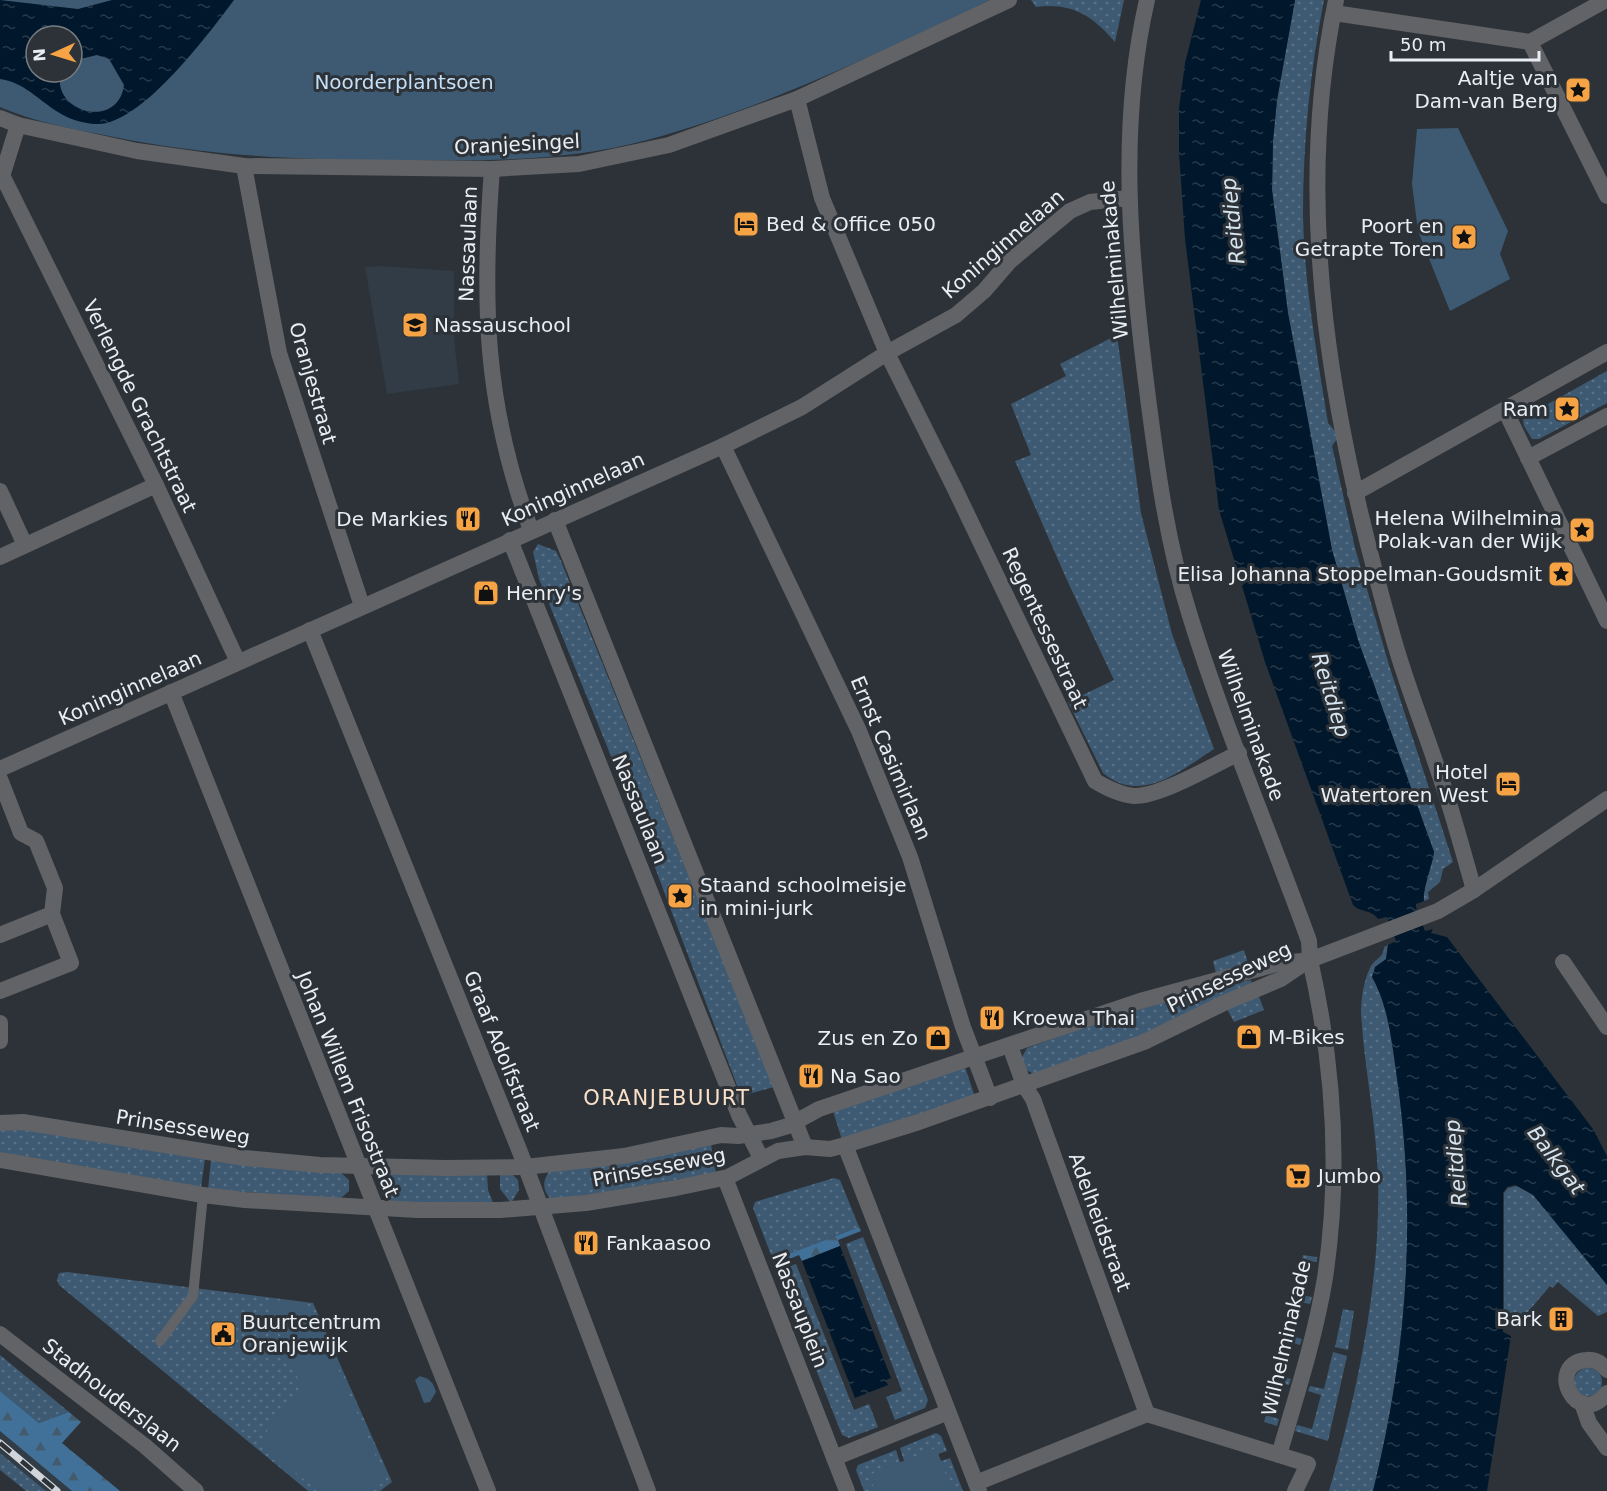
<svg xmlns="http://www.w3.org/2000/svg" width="1607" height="1491" viewBox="0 0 1607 1491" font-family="'DejaVu Sans',sans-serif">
  <defs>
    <pattern id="grass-dots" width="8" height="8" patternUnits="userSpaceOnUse" patternTransform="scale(1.5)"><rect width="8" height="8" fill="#3e5a73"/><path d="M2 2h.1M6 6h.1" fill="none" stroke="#5a7287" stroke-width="1.8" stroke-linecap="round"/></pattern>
    <pattern id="forest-firs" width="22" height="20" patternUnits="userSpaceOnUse" patternTransform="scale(1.5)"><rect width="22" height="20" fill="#417199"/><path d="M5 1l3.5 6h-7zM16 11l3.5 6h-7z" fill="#445a6d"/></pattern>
    <pattern id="water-ripples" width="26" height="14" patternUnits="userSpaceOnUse" patternTransform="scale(1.5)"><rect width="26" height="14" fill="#01182c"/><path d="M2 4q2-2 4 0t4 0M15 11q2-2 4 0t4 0" fill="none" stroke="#263a4b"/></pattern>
  </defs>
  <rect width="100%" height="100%" fill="#2c3237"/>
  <g fill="#313c46">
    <path d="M380,266l74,5v68l5,45 -72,10 -22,-127z"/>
    <path d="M0,1431l72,60h-26l-46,-38z"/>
  </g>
  <g fill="url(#grass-dots)">
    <path d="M1031,0h93l-9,42c-22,-26 -43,-40 -79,-35z"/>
    <path d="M1295,0h29c-14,71 -21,142 -21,214 1,70 14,140 25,209l8,9 1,7 -5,7 23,102 34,117 64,197 -10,7 -3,13 -12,10 1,7 -5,2c-2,-11 8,-34 10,-49l-76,-212 -26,-90 -44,-237 -16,-123 1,-49 4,-41z"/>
    <path d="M1117,335l24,178 31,121 42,115c-34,22 -73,56 -111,24l-35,-71 46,-22 -48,-102 -51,-117 16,-6 -20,-51 55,-28 -6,-12z"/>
    <path d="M1607,371v32l-68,36h-7l-8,-13 -1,-6 7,-6z"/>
    <path d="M538,544l18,7 5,10 213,526 -33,9 -102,-271 -100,-246 -6,-27z"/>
    <path d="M1388,945l-2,14 -14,18c17,30 20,67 25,101 20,139 10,277 -24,413h-44c29,-102 52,-208 49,-315 -2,-55 -14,-109 -17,-164 0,-14 3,-32 9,-44 4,-9 14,-10 14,-21z"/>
    <path d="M1244,950l5,16 -32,11 -4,-16z"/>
    <path d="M1251,980l1,4 -110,54 -106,37 -10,-5 -5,-11 6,-11 114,-41z"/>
    <path d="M1258,994l6,16 -30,12 -8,-15z"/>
    <path d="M965,1067l10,30 -133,43 -9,-29z"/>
    <path d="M7,1127l198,32 -4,28 -201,-35v-24z"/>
    <path d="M711,1144l5,29 -163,28c-10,-8 -12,-20 -3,-30z"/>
    <path d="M211,1160l129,12 9,8v11l-9,8 -132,-10z"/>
    <path d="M500,1172l11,1 7,7 1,10 -8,13 -11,-14z"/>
    <path d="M389,1173h98l1,17 6,15 -104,-2c-12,-9 -11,-21 -1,-30z"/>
    <path d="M834,1178l6,2 19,47 -86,33 -20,-52 2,-6z"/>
    <path d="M1516,1186l9,2 9,7 73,88v29l-9,4 -40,-34 -5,6 -3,-2 -35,41 -11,-8v-126l4,-5z"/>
    <path d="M863,1237l65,163 -3,8 -30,12 -9,-23 16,-6 -56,-147z"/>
    <path d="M1303,1255l14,2v5l-12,-1 -4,34 11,2 -2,7 -11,-2 -7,34 10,3 -2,6 -10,-3 -10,34 11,3 -2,6 -10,-2 -10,33 10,3 -2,7 -13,-4 25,-87z"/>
    <path d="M796,1264l58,146 15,-6 9,23 -29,11 -7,-3 -65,-164z"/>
    <path d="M67,1272l246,31 79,179 -12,9h-72l-249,-206 -2,-5 2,-7z"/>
    <path d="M1343,1309l11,2 -6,39 -13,-3z"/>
    <path d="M1333,1352l14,4 -19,85 -33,-10 2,-6 15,4 9,-34 -13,-4 2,-5 14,3z"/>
    <path d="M0,1355l69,57 -30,11 -39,-32z"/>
    <circle cx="1588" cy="1382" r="14"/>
    <path d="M936,1433l5,3 6,15 -9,3 3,7 9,-3 13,33h-99l-8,-21 2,-5 38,-15 4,12 4,-1 -4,-13z"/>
    <path d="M0,1453l46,38h-20l-26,-21z"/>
  </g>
  <g fill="url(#forest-firs)">
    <path d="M859,1227l2,4 -23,9 2,6 -38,15 -3,-6 -24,10 -2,-5z"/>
    <path d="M0,1391l39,32 30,-11 12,10 -19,21 58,48h-48l-72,-60z"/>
  </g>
  <g fill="#3e5a73" fill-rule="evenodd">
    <path d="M0,0h990c-110,52 -224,108 -343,140 -81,22 -167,21 -251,20 -100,0 -189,-4 -287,-24 -37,-7 -74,-14 -109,-29zM36,36h36v36h-36z"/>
    <path d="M1458,128l50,103 -8,23 10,25 -60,32 -32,-80 -6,-47 5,-55z"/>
    <path d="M266,1300l45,6 75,174 -13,11h-55l-59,-49 42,-56z"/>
    <path d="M420,1376c10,3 13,6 16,16l-6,10 -6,1 -9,-23z"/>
    <path d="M936,1448l16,43h-77l-6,-16z"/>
  </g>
  <g fill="url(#water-ripples)" fill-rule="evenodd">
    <path d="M0,0l78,9 34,-9h122c-27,36 -83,111 -127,123 -12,3 -29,-1 -40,-6 -24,-11 -39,-34 -67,-38zM36,36h36v25l25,-6 12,4 15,26c-6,46 -74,27 -63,-13h-25z"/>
    <path d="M1201,0h94l-18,100 -4,41 -1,49 16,123 44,237 26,90 76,212c-2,15 -12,38 -10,49l-8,3v3l9,24 8,-2 -2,4 16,4 146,192 14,27v129l-74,-90 -18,-10 -8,2 -4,6v139l8,4 -24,155h-114c34,-136 44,-274 24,-413 -5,-34 -8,-71 -25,-101l3,-10 11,-8 2,-14 8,-4 -9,-24 -9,2c-7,-10 -17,-6 -25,-14l-88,-243 -46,-152 -34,-271 -6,-86v-45l6,-45z"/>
    <path d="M840,1246l51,132 -5,2 2,5 -33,13 -53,-137z"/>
  </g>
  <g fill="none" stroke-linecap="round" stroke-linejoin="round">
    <path stroke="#616366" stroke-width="10" d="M160,1341l33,-45 10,-101"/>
    <path stroke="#616366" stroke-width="16" d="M834,1458l114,-46"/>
    <g stroke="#616366" stroke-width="16">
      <path d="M1336,0c-45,212 -2,432 57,637 13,47 32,93 47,139 13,37 23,76 34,114"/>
      <path d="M1334,13l196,29 76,-42"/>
      <path d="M1530,42l77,154"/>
      <path d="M797,99l25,99 65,155 67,134 141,294c12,7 25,14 39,15 25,1 80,-31 105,-43"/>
      <path d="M0,118l18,7 119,26 107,15 248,3 87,-5 90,-19 128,-46 212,-99"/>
      <path d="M244,166l35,187 83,253"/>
      <path d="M492,169c-10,132 -8,236 39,361"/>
      <path d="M0,171l156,314 82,177"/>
      <path d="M0,175l3,-2 15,-48"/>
      <path d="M1505,410l102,211"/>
      <path d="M723,446l136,285 51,126 53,170 27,71"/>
      <path d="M1528,458l79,-42"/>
      <path d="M0,491l25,54"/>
      <path d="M1355,493l252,-141"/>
      <path d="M555,520l250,627"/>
      <path d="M510,540l229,575 22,43"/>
      <path d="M0,557l156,-72"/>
      <path d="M310,630l210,522 128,339"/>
      <path d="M171,692l317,799"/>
      <path d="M0,769l723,-323 79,-39 85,-54 69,-38 28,-24 26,-30 60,-50 20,-9 39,-4"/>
      <path d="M0,779l21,54 15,8 19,47 -3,26 19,49 -71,28"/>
      <path d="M0,935l52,-21"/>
      <path d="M1563,962l44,65"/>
      <path d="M0,1023v18"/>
      <path d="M1010,1046l14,39 9,14 114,315"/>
      <path d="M845,1145l134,346"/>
      <path d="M725,1178l122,313"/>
      <path d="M0,1334l145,112 51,45"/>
      <path d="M1607,1370c-5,-6 -12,-11 -20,-10 -43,3 -10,71 20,33"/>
      <path d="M1582,1403l7,20 18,25"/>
      <path d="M1279,1455c17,-58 36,-117 46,-177 16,-107 9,-213 -15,-318"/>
      <path d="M976,1483l171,-69 161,50 -13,27"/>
    </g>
    <g stroke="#616366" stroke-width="16">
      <path d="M1147,0c-29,127 -17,254 -1,382 10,79 20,158 44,234 34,110 80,217 119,325l1,19"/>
      <path d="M0,1123l23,-1 222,36 75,7 126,3 79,-1 99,-11 97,-21 17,1 33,-5 17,-5 31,-17 321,-108 136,-37 34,-4 128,-49 36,-21 133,-91"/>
      <path d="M0,1160l203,35 42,5 172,10h83l86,-7 90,-15 52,-11 50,-26 27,-4 25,2 15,-4 74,-23 225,-80 80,-39 57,-24 25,-17"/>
    </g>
    <g stroke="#d1d5d9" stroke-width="7">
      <path id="rail" d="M0,1443l57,48"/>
    </g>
    <use href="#rail" stroke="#2c3237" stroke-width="4.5" stroke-dasharray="14" stroke-linecap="butt"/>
  </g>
  <defs>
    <g id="sight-square" transform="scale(1.35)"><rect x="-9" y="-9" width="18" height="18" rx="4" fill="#f5a345" stroke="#2c3237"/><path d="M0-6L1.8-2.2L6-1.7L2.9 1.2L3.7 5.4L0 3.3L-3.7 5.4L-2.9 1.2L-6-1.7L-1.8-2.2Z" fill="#111"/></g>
    <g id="hotel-square" transform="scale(1.35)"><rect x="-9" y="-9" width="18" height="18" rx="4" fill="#f5a345" stroke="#2c3237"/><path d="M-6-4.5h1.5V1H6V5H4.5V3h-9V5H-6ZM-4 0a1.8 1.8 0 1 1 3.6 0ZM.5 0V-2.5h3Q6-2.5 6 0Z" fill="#111"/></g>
    <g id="school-square" transform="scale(1.35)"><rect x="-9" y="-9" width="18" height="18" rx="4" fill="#f5a345" stroke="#2c3237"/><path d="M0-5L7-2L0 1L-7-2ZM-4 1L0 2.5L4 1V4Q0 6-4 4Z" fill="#111"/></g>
    <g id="restaurant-square" transform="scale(1.35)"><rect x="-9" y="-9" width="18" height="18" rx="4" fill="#f5a345" stroke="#2c3237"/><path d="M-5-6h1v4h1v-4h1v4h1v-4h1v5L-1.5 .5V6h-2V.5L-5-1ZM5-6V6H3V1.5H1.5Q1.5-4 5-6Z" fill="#111"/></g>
    <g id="shop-square" transform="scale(1.35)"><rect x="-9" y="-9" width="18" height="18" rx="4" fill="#f5a345" stroke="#2c3237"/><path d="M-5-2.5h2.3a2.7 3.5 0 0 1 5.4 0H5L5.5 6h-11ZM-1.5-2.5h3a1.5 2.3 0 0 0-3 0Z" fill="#111"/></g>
    <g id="supermarket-square" transform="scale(1.35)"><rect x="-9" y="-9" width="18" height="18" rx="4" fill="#f5a345" stroke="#2c3237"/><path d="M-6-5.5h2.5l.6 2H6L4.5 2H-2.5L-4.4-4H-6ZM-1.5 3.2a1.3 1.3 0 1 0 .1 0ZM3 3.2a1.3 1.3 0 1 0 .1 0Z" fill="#111"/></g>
    <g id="building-square" transform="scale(1.35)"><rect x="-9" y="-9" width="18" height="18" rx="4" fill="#f5a345" stroke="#2c3237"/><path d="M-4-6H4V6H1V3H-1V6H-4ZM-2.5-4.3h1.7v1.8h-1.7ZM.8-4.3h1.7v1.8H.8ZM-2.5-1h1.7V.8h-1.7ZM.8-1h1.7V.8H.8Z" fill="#111"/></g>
    <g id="civic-square" transform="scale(1.35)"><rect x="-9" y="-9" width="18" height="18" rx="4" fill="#f5a345" stroke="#2c3237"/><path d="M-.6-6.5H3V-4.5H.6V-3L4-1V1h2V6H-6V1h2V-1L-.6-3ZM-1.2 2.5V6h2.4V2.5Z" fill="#111"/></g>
  </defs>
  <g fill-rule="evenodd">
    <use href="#sight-square" x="1578" y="90"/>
    <use href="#hotel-square" x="746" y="224"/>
    <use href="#sight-square" x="1464" y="237"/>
    <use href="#school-square" x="415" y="325"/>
    <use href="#sight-square" x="1567" y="409"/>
    <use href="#restaurant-square" x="468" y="519"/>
    <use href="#sight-square" x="1582" y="530"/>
    <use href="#sight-square" x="1561" y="574"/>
    <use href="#shop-square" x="486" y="593"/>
    <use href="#hotel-square" x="1508" y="784"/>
    <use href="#sight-square" x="680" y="896"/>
    <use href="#restaurant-square" x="992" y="1018"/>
    <use href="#shop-square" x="1249" y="1037"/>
    <use href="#shop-square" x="938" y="1038"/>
    <use href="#restaurant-square" x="811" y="1076"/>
    <use href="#supermarket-square" x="1298" y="1176"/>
    <use href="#restaurant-square" x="586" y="1243"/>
    <use href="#building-square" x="1561" y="1319"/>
    <use href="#civic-square" x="223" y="1334"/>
  </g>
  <g text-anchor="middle" stroke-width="6" stroke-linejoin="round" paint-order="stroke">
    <g font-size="20" fill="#eaeef2" stroke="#2c3237" text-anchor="start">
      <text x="1558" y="85" text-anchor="end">Aaltje van<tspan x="1558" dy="23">Dam-van Berg</tspan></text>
      <text x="766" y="231">Bed &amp; Office 050</text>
      <text x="1444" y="233" text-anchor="end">Poort en<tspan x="1444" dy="23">Getrapte Toren</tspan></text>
      <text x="434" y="332">Nassauschool</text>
      <text x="1548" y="416" text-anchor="end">Ram</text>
      <text x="1562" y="525" text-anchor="end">Helena Wilhelmina<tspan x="1562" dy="23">Polak-van der Wijk</tspan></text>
      <text x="448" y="526" text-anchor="end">De Markies</text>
      <text x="1542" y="581" text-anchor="end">Elisa Johanna Stoppelman-Goudsmit</text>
      <text x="506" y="600">Henry's</text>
      <text x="1488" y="779" text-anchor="end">Hotel<tspan x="1488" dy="23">Watertoren West</tspan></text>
      <text x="700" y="892">Staand schoolmeisje<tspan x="700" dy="23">in mini-jurk</tspan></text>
      <text x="1012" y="1025">Kroewa Thai</text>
      <text x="1268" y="1044">M-Bikes</text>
      <text x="918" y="1045" text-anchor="end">Zus en Zo</text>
      <text x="830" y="1083">Na Sao</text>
      <text x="1318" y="1183">Jumbo</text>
      <text x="606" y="1250">Fankaasoo</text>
      <text x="1542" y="1326" text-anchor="end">Bark</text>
      <text x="242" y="1329">Buurtcentrum<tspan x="242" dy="23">Oranjewijk</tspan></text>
    </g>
    <g font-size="20" fill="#c4dff8" stroke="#2c3237">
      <text x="404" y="89">Noorderplantsoen</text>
    </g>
    <g font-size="20" fill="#eaeef2" stroke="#2c3237">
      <text transform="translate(517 144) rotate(-3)" y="7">Oranjesingel</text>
      <text transform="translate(468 244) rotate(-88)" y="7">Nassaulaan</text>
      <text transform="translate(1003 244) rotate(-41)" y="7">Koninginnelaan</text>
      <text transform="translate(1114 260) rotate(-95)" y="7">Wilhelminakade</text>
      <text transform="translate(313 383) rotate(74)" y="7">Oranjestraat</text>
      <text transform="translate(140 406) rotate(64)" y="7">Verlengde Grachtstraat</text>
      <text transform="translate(573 489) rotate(-24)" y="7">Koninginnelaan</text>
      <text transform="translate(1045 628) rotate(65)" y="7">Regentessestraat</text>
      <text transform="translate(130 688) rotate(-24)" y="7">Koninginnelaan</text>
      <text transform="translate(1251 725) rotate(70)" y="7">Wilhelminakade</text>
      <text transform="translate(891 758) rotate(67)" y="7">Ernst Casimirlaan</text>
      <text transform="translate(640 809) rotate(68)" y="7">Nassaulaan</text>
      <text transform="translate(1229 977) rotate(-26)" y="7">Prinsesseweg</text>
      <text transform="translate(502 1051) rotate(68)" y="7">Graaf Adolfstraat</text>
      <text transform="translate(348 1084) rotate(68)" y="7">Johan Willem Frisostraat</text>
      <text transform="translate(183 1127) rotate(9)" y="7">Prinsesseweg</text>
      <text transform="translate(659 1167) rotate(-11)" y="7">Prinsesseweg</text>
      <text transform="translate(1100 1222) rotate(70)" y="7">Adelheidstraat</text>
      <text transform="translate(800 1310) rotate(69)" y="7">Nassauplein</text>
      <text transform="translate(1286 1338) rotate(-77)" y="7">Wilhelminakade</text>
      <text transform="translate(112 1395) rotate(38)" y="7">Stadhouderslaan</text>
    </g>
    <g font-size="21" font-style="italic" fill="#d7e5f1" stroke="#2c3237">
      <text transform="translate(1233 221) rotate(-96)" y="7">Reitdiep</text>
      <text transform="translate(1331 695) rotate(73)" y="7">Reitdiep</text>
      <text transform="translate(1556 1160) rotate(53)" y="7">Balkgat</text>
      <text transform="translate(1456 1163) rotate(-95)" y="7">Reitdiep</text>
    </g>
    <g font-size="21" letter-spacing="1.5" fill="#f8e0c9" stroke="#2c3237">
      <text x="667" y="1105">ORANJEBUURT</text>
    </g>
  </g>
  <g transform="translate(54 54) rotate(266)"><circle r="28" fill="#2c3237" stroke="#787d82" stroke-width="1.5"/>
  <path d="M0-4.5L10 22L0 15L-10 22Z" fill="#f5a345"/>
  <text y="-9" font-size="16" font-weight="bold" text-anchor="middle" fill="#eaeef2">N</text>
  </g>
  <path d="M1391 51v9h148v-9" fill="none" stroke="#eaeef2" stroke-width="3"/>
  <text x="1400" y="51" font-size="18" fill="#eaeef2" stroke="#2c3237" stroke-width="4.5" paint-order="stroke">50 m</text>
</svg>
